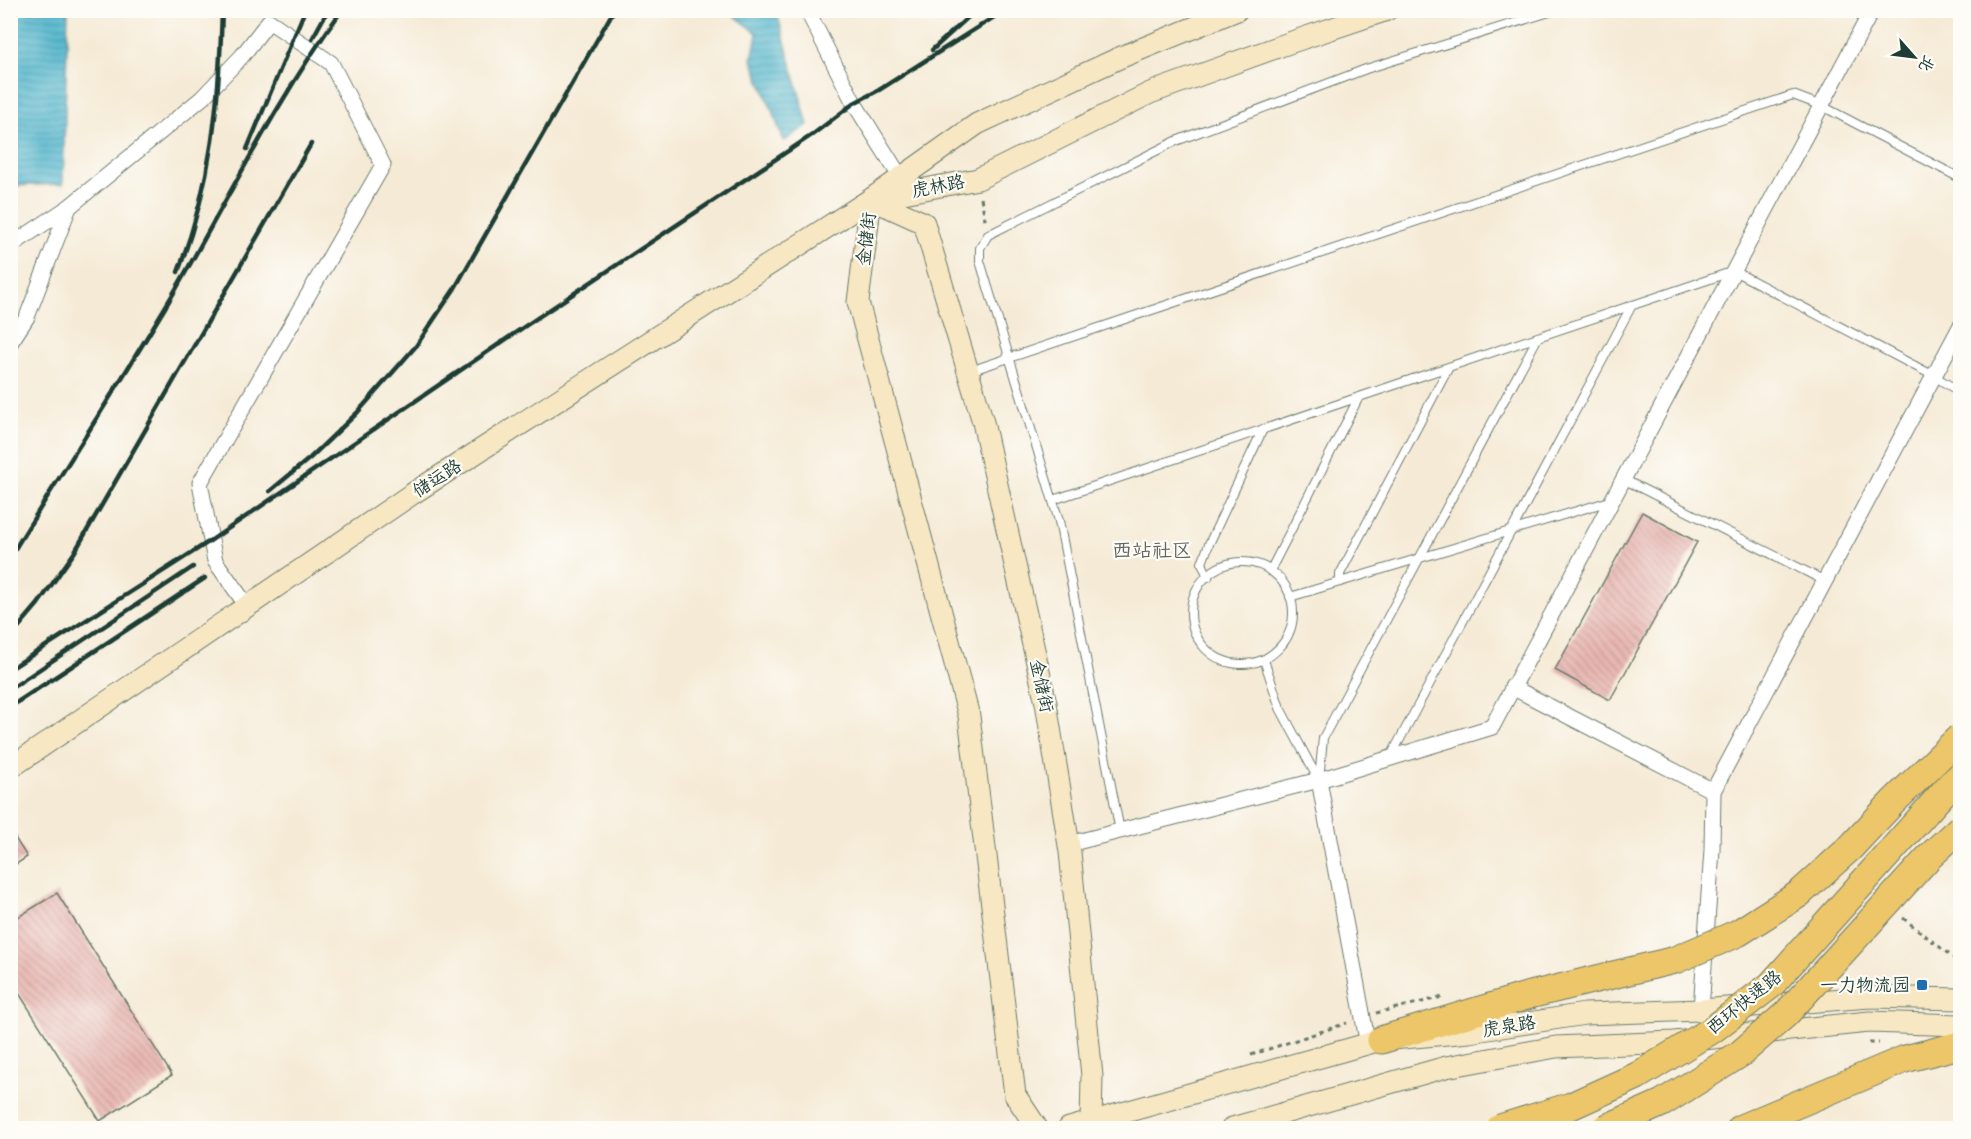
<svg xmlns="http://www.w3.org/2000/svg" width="1971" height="1139" viewBox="0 0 1971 1139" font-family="'Patrick Hand','LXGW WenKai TC',sans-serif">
  <defs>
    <pattern id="water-rules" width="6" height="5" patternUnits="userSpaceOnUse" patternTransform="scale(1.5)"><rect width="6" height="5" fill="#4db4cc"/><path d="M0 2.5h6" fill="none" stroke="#3f94a6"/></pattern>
    <pattern id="building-back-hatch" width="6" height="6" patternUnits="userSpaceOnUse" patternTransform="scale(1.5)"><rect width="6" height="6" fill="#e8b1ac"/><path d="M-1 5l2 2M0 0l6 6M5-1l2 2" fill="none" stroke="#bb918d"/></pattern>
  </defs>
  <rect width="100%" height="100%" fill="#fdfcf7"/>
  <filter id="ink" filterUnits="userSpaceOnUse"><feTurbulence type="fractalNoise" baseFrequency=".0167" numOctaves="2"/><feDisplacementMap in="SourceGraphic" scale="12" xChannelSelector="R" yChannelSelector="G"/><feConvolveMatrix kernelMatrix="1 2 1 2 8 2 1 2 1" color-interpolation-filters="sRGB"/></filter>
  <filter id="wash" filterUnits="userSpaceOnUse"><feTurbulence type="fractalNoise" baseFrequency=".008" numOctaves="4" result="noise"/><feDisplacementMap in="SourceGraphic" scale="24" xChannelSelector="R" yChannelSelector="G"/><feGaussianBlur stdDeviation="1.35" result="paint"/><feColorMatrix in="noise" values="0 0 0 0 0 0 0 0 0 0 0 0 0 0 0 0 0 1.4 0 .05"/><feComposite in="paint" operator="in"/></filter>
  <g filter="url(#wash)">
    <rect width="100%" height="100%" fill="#f5ead5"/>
    <g fill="url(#water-rules)" stroke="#367880" stroke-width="1.5">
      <path d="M10,11h58l-5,173 -52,2z"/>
      <path d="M734,11h20l9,5 14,-3 31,112 -24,16 -32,-81 5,-27 -22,-17z"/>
    </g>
    <g id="blocks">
      <g fill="url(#building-back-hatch)">
        <path d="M1642,512l55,30 -87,158 -55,-30z"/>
        <path d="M10,830l17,27 -17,11z"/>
        <path d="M57,893l115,182 -72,46 -90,-142v-57z"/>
      </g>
    </g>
  </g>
  <g filter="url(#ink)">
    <use href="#blocks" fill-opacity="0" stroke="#6a7a6c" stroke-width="1.5"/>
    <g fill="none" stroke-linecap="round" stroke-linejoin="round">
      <g stroke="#6a7a6c" stroke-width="10">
        <g id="lane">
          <path d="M970,371l823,-276 29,11 138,72"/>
          <path d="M1623,479l202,102"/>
          <path d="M1053,500l681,-229 200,105 26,16"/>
          <circle cx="1242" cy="613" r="51"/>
          <path d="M1270,571l89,-174"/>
          <path d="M1208,577l-6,-14 7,-19 54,-115"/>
          <path d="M1340,582v-8l109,-207"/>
          <path d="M1290,597l320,-96"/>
          <path d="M1264,660l16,48 38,71"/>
          <path d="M1391,756l241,-451"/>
          <path d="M1319,780l4,-42 215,-401"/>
          <path d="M1120,831l-61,-310 -79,-260v-13l8,-13 188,-94 190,-72 190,-59"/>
        </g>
      </g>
      <g stroke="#6a7a6c" stroke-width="17">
        <g id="street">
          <path d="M807,10l47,93 47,75"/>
          <path d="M10,246l59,-39 133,-109 40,-42 27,-35 62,42 52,102 -183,318 15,78 32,45"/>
          <path d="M10,343l17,-26 42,-110"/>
          <path d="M1512,687l201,104 247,-464"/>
          <path d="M1319,780l49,265"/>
          <path d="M1069,844l250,-64 173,-53 380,-717"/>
          <path d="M1701,1010l11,-160 1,-59"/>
        </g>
      </g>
      <g stroke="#6a7a6c" stroke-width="23">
        <g id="secondary">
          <path d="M877,198l101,-19 172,-86 139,-50 98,-33"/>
          <path d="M10,768l402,-274 459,-295 106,-75 142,-66 118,-48"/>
          <path d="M1037,1128l-22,-33 -46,-379 -111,-414 13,-103 53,24 59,199 63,281 24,149 22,224 -1,47 -1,5"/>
          <path d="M1069,1128l312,-88 88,-8 116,-18 116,-4 169,-13 90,2"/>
          <path d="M1232,1128l214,-61 110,-20 118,-5 195,-20 91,3"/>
        </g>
      </g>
      <g stroke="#6a7a6c" stroke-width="29">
        <g id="highway">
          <path d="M1381,1040l149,-45"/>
          <path d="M1741,1128l164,-69 55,-14"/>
        </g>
      </g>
      <g stroke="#6a7a6c" stroke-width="3" stroke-dasharray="4.5 4.5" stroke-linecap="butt">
        <path d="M981,198l5,26"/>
        <path d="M1903,918l57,45"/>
        <path d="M1376,1013l67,-16"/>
        <path d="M1869,1043h10"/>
        <path d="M1251,1055l96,-32"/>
      </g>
      <use href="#lane" stroke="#fff" stroke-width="8"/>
      <use href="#street" stroke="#fff" stroke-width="15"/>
      <use href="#secondary" stroke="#f7e8c3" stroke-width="21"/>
      <use href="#highway" stroke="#ecc669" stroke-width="27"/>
      <g stroke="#1f3d34" stroke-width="4.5">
        <path d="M312,39l16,-29"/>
        <path d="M932,50l44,-40"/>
        <path d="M247,149l58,-139"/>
        <path d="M178,272c34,-89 41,-168 44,-262"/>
        <path d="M270,491l40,-33 47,-45 59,-67 39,-58 159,-278"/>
        <path d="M10,557c55,-90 113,-178 166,-268 54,-94 102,-191 166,-279"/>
        <path d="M10,637l28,-33 36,-51 237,-409"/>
        <path d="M10,669l200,-128 330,-225 272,-181 42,-32 25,-13 126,-80"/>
        <path d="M10,689l183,-122"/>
        <path d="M10,707l195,-129"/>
      </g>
      <g stroke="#6a7a6c" stroke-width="29" stroke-linecap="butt">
        <g id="highway-bridge">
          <path d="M1530,995l145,-35 63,-27 61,-39 51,-46 44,-47 66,-64"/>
          <path d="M1500,1128l71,-22 66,-30 75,-46 59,-45 180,-201 9,-8"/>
          <path d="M1606,1128l56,-25 78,-49 46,-40 142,-156 32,-30"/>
        </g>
      </g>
      <use href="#highway-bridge" stroke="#ecc669" stroke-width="27"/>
    </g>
  </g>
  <rect fill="#1f6fb2" stroke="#fdfcf7" stroke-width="2" x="1916" y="979" width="12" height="12" rx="3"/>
  <g text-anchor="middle" stroke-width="4.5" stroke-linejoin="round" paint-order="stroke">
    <g font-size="18" fill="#1f3d34" stroke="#fdfcf7">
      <text transform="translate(938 186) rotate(-11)" y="6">虎林路</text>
      <text transform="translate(866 239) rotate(-83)" y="6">金储街</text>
      <text transform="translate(437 478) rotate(-33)" y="6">储运路</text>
      <text transform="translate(1042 686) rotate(78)" y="6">金储街</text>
      <text transform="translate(1744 1002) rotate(-39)" y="6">西环快速路</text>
      <text transform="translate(1509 1026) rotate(-9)" y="6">虎泉路</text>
    </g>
    <g font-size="18" fill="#1f3d34" stroke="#fdfcf7" text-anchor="end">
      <text x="1910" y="991">一力物流园</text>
    </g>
    <g font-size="20" fill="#65665e" stroke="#fdfcf7">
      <text x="1152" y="557">西站社区</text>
    </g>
  </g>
  <rect width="1971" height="1139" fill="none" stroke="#fdfcf7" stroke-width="36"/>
  <g transform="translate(1914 57) rotate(118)" stroke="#fdfcf7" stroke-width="4.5" paint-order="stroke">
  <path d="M0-4.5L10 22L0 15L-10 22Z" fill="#1f3d34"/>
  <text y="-9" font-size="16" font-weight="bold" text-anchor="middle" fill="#1f3d34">北</text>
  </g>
</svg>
